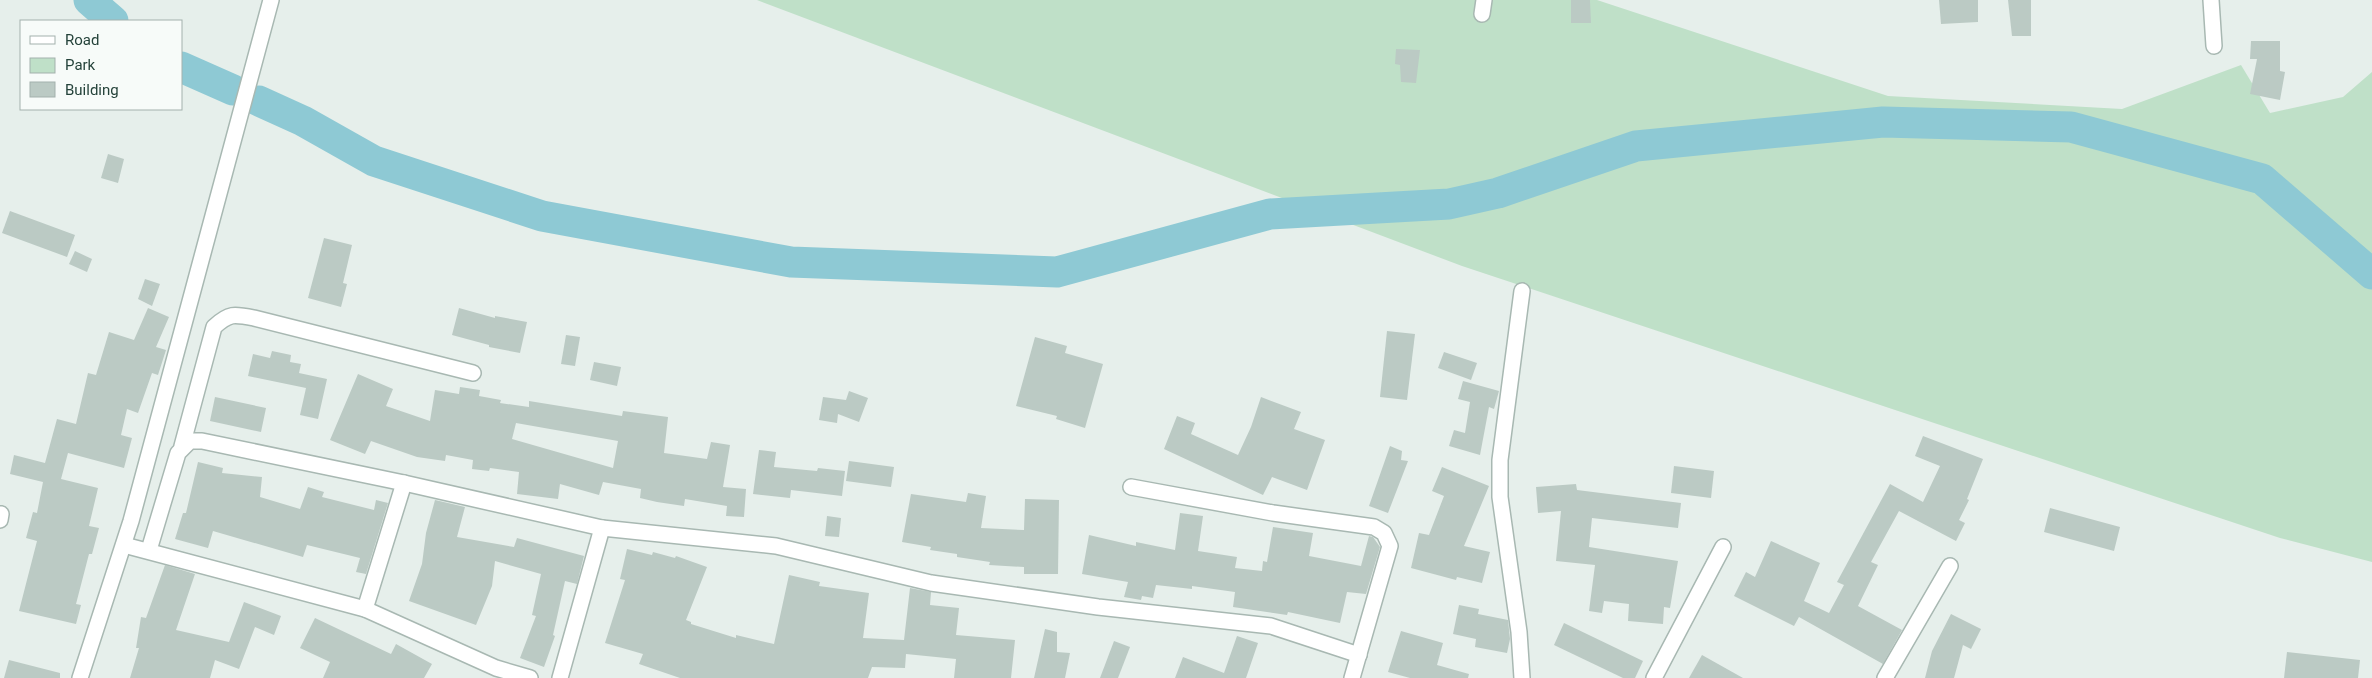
<svg xmlns="http://www.w3.org/2000/svg" width="2372" height="678" viewBox="0 0 2372 678" font-family="Roboto,sans-serif">
  <rect width="100%" height="100%" fill="#e6efeb"/>
  <path fill="#bfe0c8" d="M757,0h840l291,96 234,13 119,-44 29,48 73,-16 29,-25v490l-92,-24 -818,-272z"/>
  <g fill="none" stroke-linecap="round" stroke-linejoin="round">
    <g stroke="#8ec9d4" stroke-width="31">
      <path d="M89,0l24,21"/>
      <path d="M181,67l52,23"/>
      <path d="M259,101l44,20 71,40 168,55 249,46 266,10 213,-58 179,-10 49,-11 138,-47 247,-24 188,5 191,52 110,95"/>
    </g>
  </g>
  <g fill="#bbcac4" fill-rule="evenodd">
    <path d="M1571,0h19l1,23h-20z"/>
    <path d="M1939,0h39v22l-37,2z"/>
    <path d="M2008,0h23v36h-19z"/>
    <path d="M2251,41h29v30l5,1 -5,28 -30,-6 7,-35h-7z"/>
    <path d="M1396,49l24,1 -4,33 -15,-1 -1,-17 -5,-1z"/>
    <path d="M108,154l16,5 -6,24 -17,-5z"/>
    <path d="M10,211l65,24 -8,22 -65,-24z"/>
    <path d="M324,238l28,7 -9,38 4,1 -6,23 -33,-9z"/>
    <path d="M75,251l17,8 -5,13 -18,-8z"/>
    <path d="M145,279l15,5 -8,22 -14,-7z"/>
    <path d="M148,308l21,9 -13,30 10,3 -8,25 -6,-2 -14,40 -11,-4 -6,26 11,3 -8,30 -56,-15 -7,26 37,9 -9,38 10,2 -7,26h-3l-13,50 5,1 -5,19 -57,-13 18,-70 -11,-3 7,-26 4,1 6,-31 -33,-8 4,-19 31,8 12,-44 19,5 12,-51 8,2 13,-43 25,8z"/>
    <path d="M459,308l36,10v-2l32,6 -7,31 -31,-6v-2l-37,-10z"/>
    <path d="M1387,331l28,3 -8,66 -27,-3z"/>
    <path d="M566,335l14,2 -5,29 -14,-2z"/>
    <path d="M1035,337l32,9 -2,7 38,11 -18,64 -29,-9 1,-3 -41,-10z"/>
    <path d="M272,351l19,4 -1,7 11,2 -2,9 28,6 -9,40 -18,-4 6,-27 -58,-12 5,-22 17,4z"/>
    <path d="M1444,352l33,11 -6,17 -33,-12z"/>
    <path d="M594,362l27,5 -4,19 -27,-6z"/>
    <path d="M358,374l35,15 -7,17 44,15 5,-31 24,4 1,-7 20,3 -1,6 22,4 -1,3 29,4v-6l93,15 1,-5 45,6 -4,36 43,6 4,-17 19,3 -7,42 23,2 -2,28 -18,-1 1,-10 -42,-7 -1,7 -27,-4 -17,-4 1,-9 -38,-7 -4,13 -39,-11 -2,15 -41,-5 2,-22 -29,-4 -1,3 -17,-2 1,-9 -27,-5 -1,6 -28,-4 -46,-16 -6,13 -35,-14zM516,423l102,18 -5,27 -101,-29z"/>
    <path d="M1463,381l36,10 -5,18 -5,-2 -9,48 -31,-9 5,-16 11,3 5,-31 -12,-3z"/>
    <path d="M849,391l19,7 -9,24 -21,-8 -1,9 -18,-3 4,-23 23,3z"/>
    <path d="M215,397l51,11 -5,24 -51,-11z"/>
    <path d="M1261,397l40,15 -7,17 31,11 -18,50 -35,-13 -9,18 -99,-46 13,-33 18,7 -4,11 47,21 13,-28z"/>
    <path d="M1923,436l60,23 -16,40 2,1 -10,20 6,3 -9,18 -57,-30 -28,51 7,3 -20,41 44,24 -19,34 -84,-47 -5,9 -60,-30 12,-24 9,5 16,-36 49,22 -16,38 25,12 15,-28 -7,-3 53,-98 33,18 17,-36 -25,-10z"/>
    <path d="M1390,446l12,5 -1,9 7,1 -20,52 -19,-7z"/>
    <path d="M759,450l17,2 -2,15 43,4 1,-3 27,3 -3,25 -51,-6 -1,8 -37,-4z"/>
    <path d="M849,461l45,6 -3,20 -45,-6z"/>
    <path d="M198,462l25,6 -1,5 40,4 -2,20 40,12 8,-22 16,5 -2,5 52,13 2,-10 12,3 -22,71 -10,-2 4,-14 -53,-13 -4,12 -90,-26 -5,17 -33,-9 8,-26h3z"/>
    <path d="M1674,466l40,5 -3,27 -40,-5z"/>
    <path d="M1442,467l47,19 -25,60 26,6 -8,31 -25,-6 -1,3 -45,-12 8,-35 10,2 15,-39 -12,-5z"/>
    <path d="M1576,484l1,6 104,13 -3,25 -86,-10 -3,29 89,14 -8,47 -6,-1 -1,17 -35,-3 1,-17 -25,-3 -2,12 -13,-2 6,-46 -39,-4 5,-50 -23,2 -2,-26z"/>
    <path d="M968,493l18,3 -5,32 43,2 1,-31 34,1 -1,74h-34v-7l-35,-2 1,-3 -33,-5v-3l-27,-4 1,-3 -29,-5 9,-48 55,8z"/>
    <path d="M435,500l30,7 -8,30 57,10 3,-9 67,18 -7,28 -12,-3 -12,54 2,1 -11,31 -24,-9 16,-42 -4,-1 9,-41 -46,-13 -3,25 -16,39 -67,-24 13,-37 4,-31z"/>
    <path d="M2050,508l70,19 -6,24 -70,-19z"/>
    <path d="M1180,513l23,3 -5,35 39,6 -2,11 27,3 1,-10 4,1 6,-35 40,6 -4,23 52,10 8,-30 4,1 7,10 -14,47 -19,-2 -7,31 -52,-11 -1,3 -54,-8 2,-15 -43,-6v3l-36,-4 -3,13 -11,-2 -1,4 -17,-3 4,-15 -46,-8 7,-39 47,11v-4l39,8z"/>
    <path d="M827,516l14,2 -2,19 -14,-1z"/>
    <path d="M627,549l25,6 1,-3 22,6 1,-2 31,11 -21,53 5,2v2l45,14v-3l38,9 15,-69 31,7 -1,4 50,7 -6,45 41,2 6,-52 21,4 -1,13 29,3 -3,27 59,5 -4,38h-57l2,-19 -50,-5 -1,14 -33,-1 -4,11h-188l-41,-14 4,-10 -38,-11 20,-63 -5,-1z"/>
    <path d="M165,565l30,9 -19,56 53,12 15,-40 37,14 -7,19 -19,-8 -16,42 -24,-9 -5,18h-80l9,-30h-3l5,-31 5,1z"/>
    <path d="M1459,605l20,4 -1,5 30,6 2,19 -3,14 -32,-6 1,-8 -23,-5z"/>
    <path d="M1951,614l30,15 -10,20 -8,-4 -9,33h-29l7,-27z"/>
    <path d="M315,618l76,36 5,-10 36,20 -8,14h-101l7,-16 -30,-14z"/>
    <path d="M1564,623l79,38 -8,17h-12l-69,-33z"/>
    <path d="M1045,629l12,3v20l13,1 -5,25h-31z"/>
    <path d="M1401,631l42,12 -6,22 32,9 -1,4h-58l-22,-6z"/>
    <path d="M1237,636l21,7 -12,35h-71l8,-21 41,16z"/>
    <path d="M1114,641l16,6 -12,31h-18z"/>
    <path d="M2287,652l73,8 -2,18h-74z"/>
    <path d="M1702,655l41,23h-54z"/>
    <path d="M9,660l51,13v5h-56z"/>
  </g>
  <g fill="none" stroke-linecap="round" stroke-linejoin="round">
    <g stroke="#a8b8b2" stroke-width="18">
      <g id="minor">
        <path d="M2211,0l3,46"/>
        <path d="M1482,14l2,-14"/>
        <path d="M1522,291l-22,169v37l19,135 3,46"/>
        <path d="M182,446l32,-119c15,-14 20,-13 40,-9l219,55"/>
        <path d="M1131,487l142,26 101,14 10,6 6,13 -38,132"/>
        <path d="M0,520l1,-6"/>
        <path d="M124,545l241,64 131,59 34,10"/>
        <path d="M149,550l29,-97 12,-12h12l202,42 198,45 174,18 155,37 167,24 173,19 88,29"/>
        <path d="M365,609l39,-126"/>
        <path d="M80,678l51,-157 140,-521"/>
        <path d="M560,678l42,-150"/>
        <path d="M1654,678l69,-131"/>
        <path d="M1885,678l65,-112"/>
      </g>
    </g>
    <use href="#minor" stroke="#fff" stroke-width="15"/>
  </g>
  <rect x="20" y="20" width="162" height="90" fill="#f7fbf9" stroke="#a3b1ad"/>
  <rect x="30" y="36" width="25" height="8" fill="#ffffff" stroke="#a3b1ad"/>
  <text x="65" y="45" font-size="15" fill="#24423a">Road</text>
  <rect x="30" y="58" width="25" height="15" fill="#bfe0c8" stroke="#a3b1ad"/>
  <text x="65" y="70" font-size="15" fill="#24423a">Park</text>
  <rect x="30" y="82" width="25" height="15" fill="#bbcac4" stroke="#a3b1ad"/>
  <text x="65" y="95" font-size="15" fill="#24423a">Building</text>
</svg>
